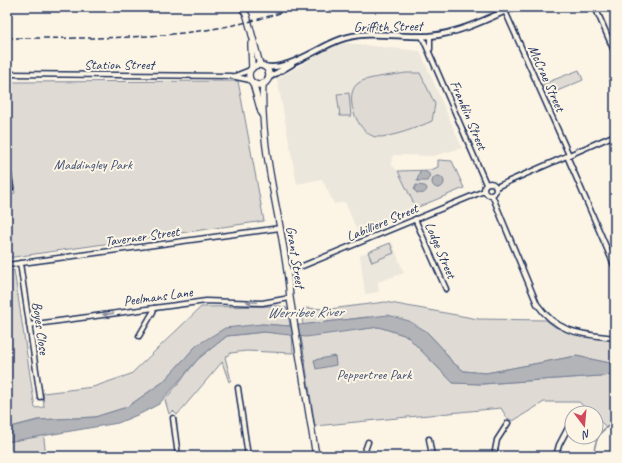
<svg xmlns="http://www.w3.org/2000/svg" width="622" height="463" viewBox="0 0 622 463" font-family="Caveat,sans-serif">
  <rect width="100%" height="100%" fill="#fcf5e5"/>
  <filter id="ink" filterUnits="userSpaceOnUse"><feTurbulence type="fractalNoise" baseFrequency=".025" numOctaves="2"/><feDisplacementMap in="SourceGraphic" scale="8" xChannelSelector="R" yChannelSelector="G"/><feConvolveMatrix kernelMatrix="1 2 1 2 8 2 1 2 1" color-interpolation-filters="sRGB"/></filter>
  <g filter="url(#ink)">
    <g fill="#ece7dc">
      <path d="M346,43l74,8 42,97 -29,8 -40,-1 -2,9 7,7 18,37 -58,25 -13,-31 -11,2 -12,-25 -25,5 -20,-105 55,-32z"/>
      <path d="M392,242l12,31 -26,9 1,10 -14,2 -5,-39z"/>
    </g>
    <g fill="#dfdbd4" stroke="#7d8599">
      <path d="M579,70l4,10 -35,15 -5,-11z"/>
      <path d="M406,73h14l15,31 -3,17c-13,6 -41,17 -56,16 -19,-3 -35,-45 -16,-55 9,-5 35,-7 46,-9z"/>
      <path d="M238,81l26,140 -257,37v-63l8,-2 -8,-51v-60z"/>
      <path d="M349,93l2,23h-11l-3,-22z"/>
      <path d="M438,160l14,1 12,27 -48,20 -18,-37 33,-1 7,-3z"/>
      <path d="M390,243l4,10 -22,9 -4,-10z"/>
      <path d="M14,270l21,138 9,-1 -1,-14 50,-6 38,-13 70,-67 78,-1 8,2 3,18 -28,-2 -65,21 -34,37 -36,25 -32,10 -58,3 -30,8v-156z"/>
      <path d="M385,302l93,17 68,1 9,7 24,8 36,6v23l-39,-8 -90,17 -22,-2 -12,-9 -10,-14 -16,-17 -59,-14 -64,8 -2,-12 2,-5 27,1z"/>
      <path d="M379,327l28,9 46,47 30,1 132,-9v47l-9,5 -10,-10v-4h-5l-12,-11h-35l-31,19 -6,-3 -6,-10 -186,18 -14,-90z"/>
      <path d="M264,332l28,2 1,19 -47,-2 -15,2 -6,4 6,23 -2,2 -7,-20 -45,53 -4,-4 -4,3 -4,-14 33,-41 29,-23z"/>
      <path d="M43,431l3,25h-39v-20z"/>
    </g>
    <g fill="#b2b4b8" stroke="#767f94">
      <path d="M420,171l7,1 3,3 -3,6h-10z"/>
      <circle cx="438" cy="182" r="6"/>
      <path d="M416,185l9,1 2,2c-1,6 -5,6 -10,5l-3,-3z"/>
      <path d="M388,315l21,6 17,10 16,17 10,14 12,9 22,2 90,-17 39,8v11l-134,9 -28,-1 -46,-47 -28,-9 -73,10 -42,-5 -37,4 -29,23 -39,45 -17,9 -24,10 -111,19v-14l32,-8 56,-3 32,-10 36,-25 34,-37 28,-17 37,-4 28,2z"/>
      <path d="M335,356l1,9 -20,4 -2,-9z"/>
    </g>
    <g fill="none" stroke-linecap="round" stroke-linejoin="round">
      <path stroke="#767f94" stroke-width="1.5" d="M593,456c3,-18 5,-25 22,-34"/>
      <g stroke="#1b2f5e" stroke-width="7">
        <g id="minor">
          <path d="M595,7l20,46"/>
          <path d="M505,11l64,144"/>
          <path d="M422,36l64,148"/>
          <path d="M430,36v13"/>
          <path d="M7,74l224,2 19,4"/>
          <path d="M235,76l15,-6"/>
          <path d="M567,156l47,109"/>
          <path d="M7,164l4,24"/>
          <circle cx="490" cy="189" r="6"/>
          <path d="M496,187l119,-52"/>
          <path d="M492,195l45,109c21,30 45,30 78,34"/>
          <path d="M415,219l31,70"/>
          <path d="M20,263l20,134"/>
          <path d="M7,265l273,-37"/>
          <path d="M288,272l196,-81"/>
          <path d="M29,325l177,-24 56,2 28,-5"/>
          <path d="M139,336l14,-24 1,-4"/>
          <path d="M238,388l10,68"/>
          <path d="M173,418l5,38"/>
          <path d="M429,439l3,17"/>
          <path d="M363,456l5,-14"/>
          <path d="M494,456l3,-16 11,-17"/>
          <path d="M556,456l3,-11 10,-19"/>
        </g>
      </g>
      <g stroke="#1b2f5e" stroke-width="8">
        <g id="tertiary">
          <path d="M263,66c22,7 56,-19 76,-26 28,-11 62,-2 91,-4 30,-3 57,-17 84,-29"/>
          <path d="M268,78l24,-14"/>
        </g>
      </g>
      <g stroke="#1b2f5e" stroke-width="8">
        <g id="secondary">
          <path d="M242,7l5,9 13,49"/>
          <path d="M251,44l1,24"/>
          <circle cx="259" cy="75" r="10"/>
          <path d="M253,83l8,29"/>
          <path d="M263,83c-4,72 22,144 27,215l26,158"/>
        </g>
      </g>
      <use href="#minor" stroke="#fcf5e5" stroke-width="4"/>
      <use href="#tertiary" stroke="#fcf5e5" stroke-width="4.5"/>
      <use href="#secondary" stroke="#fcf5e5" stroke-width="5.5"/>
      <path stroke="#1b2f5e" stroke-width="1.5" stroke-dasharray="6 3" stroke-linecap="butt" d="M7,38c98,0 196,4 290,-31"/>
    </g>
    <defs><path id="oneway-solid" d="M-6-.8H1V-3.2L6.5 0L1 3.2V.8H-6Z"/></defs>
    <g fill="#8c92a2">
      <use href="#oneway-solid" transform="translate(252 302) rotate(-178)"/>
      <use href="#oneway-solid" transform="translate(108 314) rotate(172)"/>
    </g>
  </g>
  <g text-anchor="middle" stroke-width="4" stroke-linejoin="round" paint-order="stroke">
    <g font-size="14" fill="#1b2f5e" stroke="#fcf5e5">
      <text transform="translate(388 26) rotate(-1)" y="5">Griffith Street</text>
      <text x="119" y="69">Station Street</text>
      <text transform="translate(547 78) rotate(66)" y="5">McCrae Street</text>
      <text transform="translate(469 115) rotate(67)" y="5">Franklin Street</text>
      <text transform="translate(382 222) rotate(-23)" y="5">Labilliere Street</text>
      <text transform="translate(142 236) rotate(-8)" y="5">Taverner Street</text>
      <text transform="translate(441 250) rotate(67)" y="5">Lodge Street</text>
      <text transform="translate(296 257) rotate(81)" y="5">Grant Street</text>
      <text transform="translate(158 296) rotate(-8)" y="5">Peelmans Lane</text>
      <text transform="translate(41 328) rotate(82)" y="5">Boyes Close</text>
    </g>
    <g font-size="14" fill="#425176" stroke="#fcf5e5">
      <text x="93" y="169">Maddingley Park</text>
      <text x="374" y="379">Peppertree Park</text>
    </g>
    <g font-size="15" font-style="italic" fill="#485779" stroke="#fcf5e5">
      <text transform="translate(305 312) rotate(-1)" y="5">Werribee River</text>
    </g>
  </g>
  <rect width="622" height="463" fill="none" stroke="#fcf5e5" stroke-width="24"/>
  <rect x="12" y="12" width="598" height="439" fill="none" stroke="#1b2f5e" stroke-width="1.5" filter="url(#ink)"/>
  <g transform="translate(584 425) rotate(164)"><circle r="19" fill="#fcf5e5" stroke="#a2a6af"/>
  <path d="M0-3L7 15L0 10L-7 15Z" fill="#d1495b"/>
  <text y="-6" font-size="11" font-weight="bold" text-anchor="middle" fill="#1b2f5e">N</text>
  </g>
</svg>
